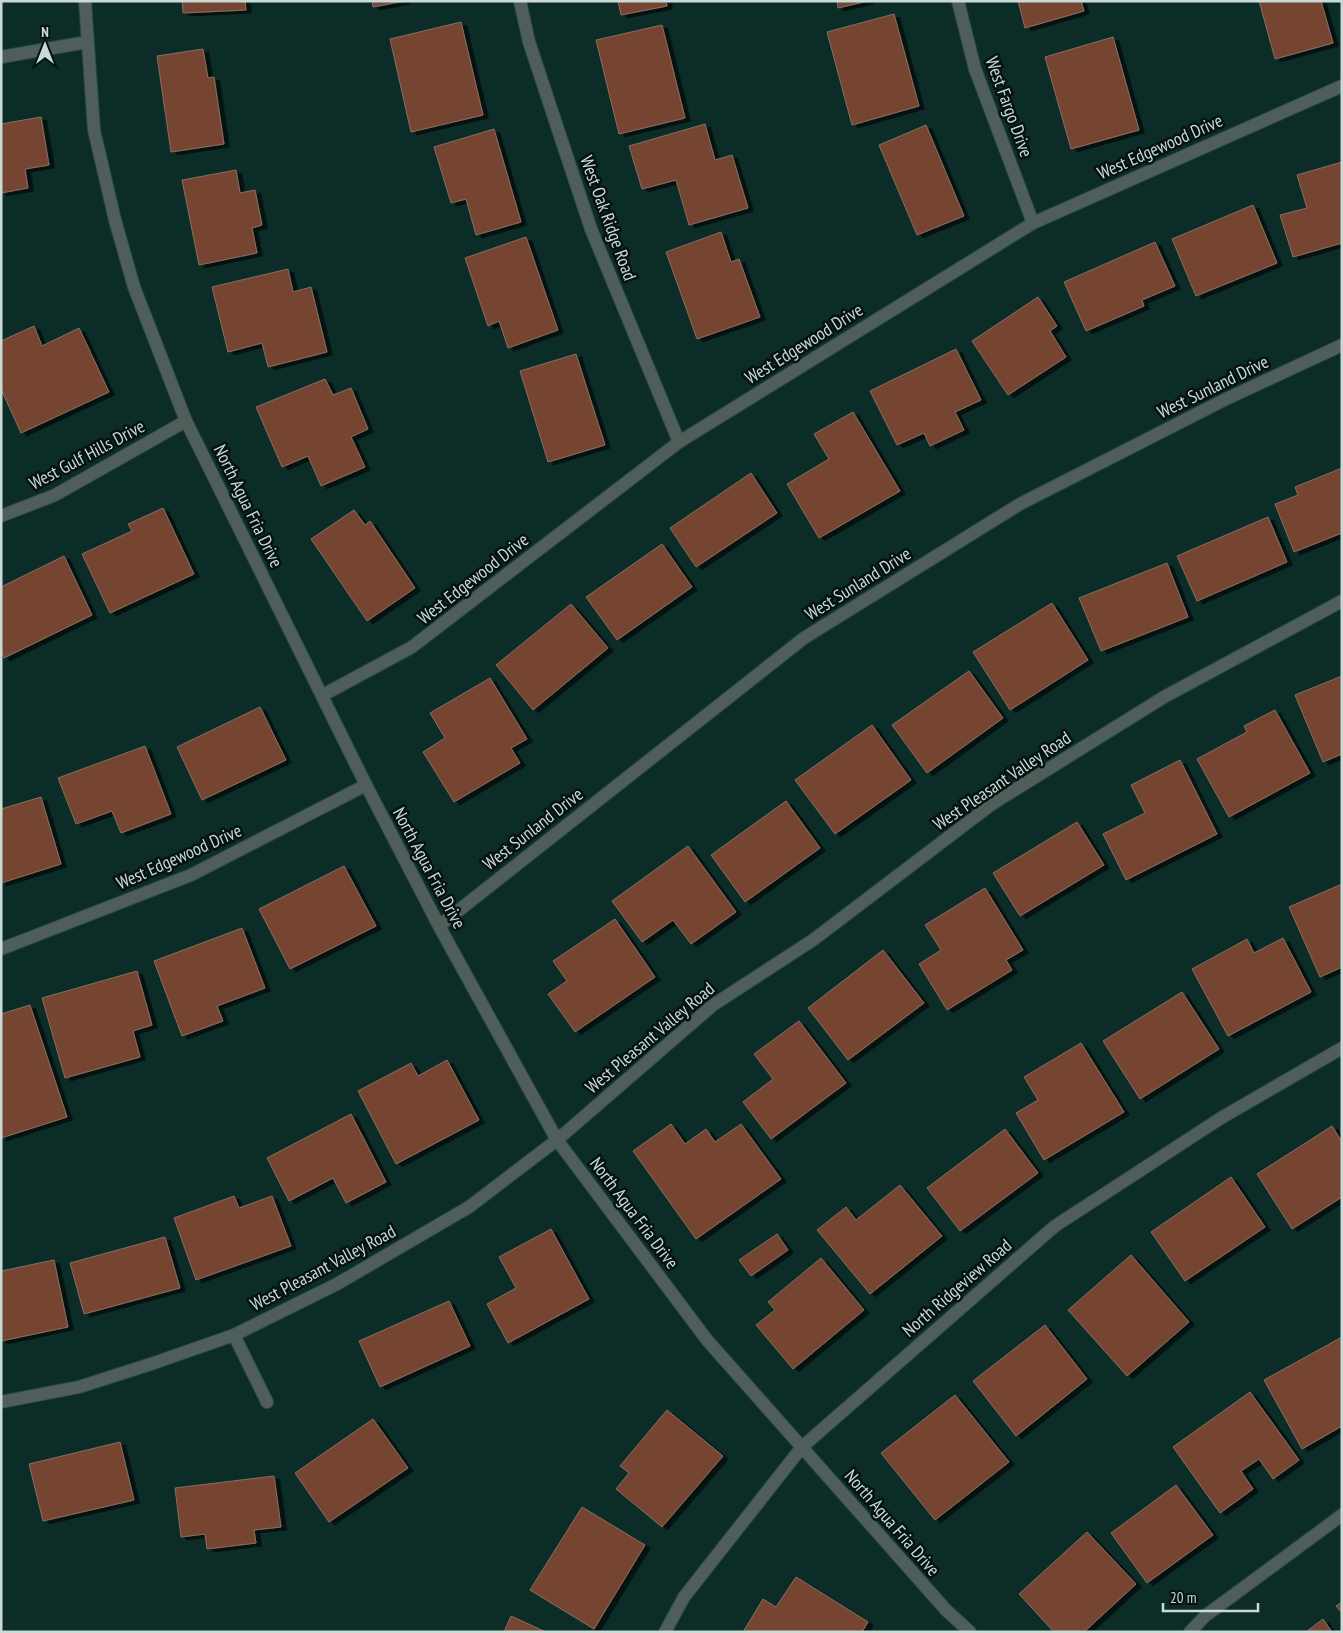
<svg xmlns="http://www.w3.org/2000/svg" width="1343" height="1633" viewBox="0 0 1343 1633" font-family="'PT Sans Narrow',sans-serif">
  <defs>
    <filter id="shadow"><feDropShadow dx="5.5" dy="3" stdDeviation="0" flood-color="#0009"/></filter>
  </defs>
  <rect width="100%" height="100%" fill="#0c2d27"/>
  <g fill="#754532" stroke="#896d62" filter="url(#shadow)">
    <path d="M182,1h63l1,9 -63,3z"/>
    <path d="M372,1h33l-32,6z"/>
    <path d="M618,1h48l1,5 -46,9z"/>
    <path d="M837,1h31l-30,7z"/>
    <path d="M1018,1h63l3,10 -59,17z"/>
    <path d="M1259,1h62l12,42 -58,16z"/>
    <path d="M894,14l25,92 -67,19 -25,-93z"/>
    <path d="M461,22l22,93 -72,17 -21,-93z"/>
    <path d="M662,25l23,93 -66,16 -23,-94z"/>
    <path d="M1113,37l26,93 -68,19 -26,-92z"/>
    <path d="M203,49l5,29 6,-1 10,67 -53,8 -14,-96z"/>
    <path d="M41,117l8,48 -24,4 3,19 -27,5v-69z"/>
    <path d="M705,124l10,36 17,-5 16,53 -59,17 -13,-45 -34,9 -13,-43z"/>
    <path d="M926,125l38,91 -47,19 -38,-90z"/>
    <path d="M494,129l27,93 -45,13 -10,-36 -15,4 -17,-56z"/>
    <path d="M1342,162v81l-49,14 -13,-42 27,-7 -10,-33z"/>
    <path d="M236,170l4,23 15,-3 7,35 -10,3 5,25 -58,12 -17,-85z"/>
    <path d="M1253,205l24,58 -81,33 -24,-57z"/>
    <path d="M721,232l10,30 8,-3 21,58 -63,22 -31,-87z"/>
    <path d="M526,237l32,93 -50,18 -9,-27 -11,5 -23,-68z"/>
    <path d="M1155,242l20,44 -33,14 2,6 -58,25 -22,-49z"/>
    <path d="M288,269l5,23 18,-5 16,65 -59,15 -6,-24 -34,9 -16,-65z"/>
    <path d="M1038,297l19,29 -7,5 16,26 -58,38 -36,-54z"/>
    <path d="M34,326l8,20 37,-18 30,64 -88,41 -20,-44v-48z"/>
    <path d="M956,349l25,51 -26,12 9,18 -34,16 -6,-13 -27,12 -27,-54z"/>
    <path d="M576,354l29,91 -57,17 -28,-91z"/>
    <path d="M325,379l8,16 18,-7 17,41 -17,8 14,30 -44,19 -13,-30 -26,11 -26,-60z"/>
    <path d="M853,412l47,79 -81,47 -32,-54 42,-25 -15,-25z"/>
    <path d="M1342,468v65l-48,19 -19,-48 23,-9 -3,-8z"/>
    <path d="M751,473l26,40 -81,54 -26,-39z"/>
    <path d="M163,508l31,66 -84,39 -28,-59 50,-23 -4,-7z"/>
    <path d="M354,510l11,15 5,-4 45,67 -48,33 -56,-82z"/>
    <path d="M1268,517l19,45 -90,39 -20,-45z"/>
    <path d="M662,544l30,43 -75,53 -31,-43z"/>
    <path d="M64,556l28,59 -88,43 -3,-6v-65z"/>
    <path d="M1167,563l21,54 -87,34 -22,-53z"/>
    <path d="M1052,603l36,57 -78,50 -37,-58z"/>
    <path d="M571,604l37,44 -75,62 -37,-45z"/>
    <path d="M969,671l34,47 -76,55 -35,-48z"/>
    <path d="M1342,676v78l-19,8 -28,-67z"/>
    <path d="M490,678l37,61 -16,9 9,15 -66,39 -31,-50 22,-14 -15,-25z"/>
    <path d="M260,707l26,53 -84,40 -25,-53z"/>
    <path d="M1275,710l35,63 -81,44 -32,-58 50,-27 -3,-6z"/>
    <path d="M872,725l39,55 -76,54 -40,-54z"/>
    <path d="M145,746l26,68 -50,19 -9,-22 -36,13 -18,-46z"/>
    <path d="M1180,760l37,74 -91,46 -23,-46 42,-21 -14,-28z"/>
    <path d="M41,797l20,67 -60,19v-74z"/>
    <path d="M786,801l34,47 -75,54 -34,-47z"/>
    <path d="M1077,822l27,43 -84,51 -27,-43z"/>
    <path d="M688,846l48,66 -45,32 -18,-24 -31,22 -30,-41z"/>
    <path d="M344,866l32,60 -86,43 -31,-60z"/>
    <path d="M1342,884v83l-22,10 -31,-70z"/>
    <path d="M985,888l38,62 -17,10 6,10 -65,40 -28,-46 22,-14 -16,-25z"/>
    <path d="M615,919l40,58 -80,55 -27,-38 19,-13 -14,-20z"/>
    <path d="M242,928l23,60 -48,18 6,15 -41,15 -28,-75z"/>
    <path d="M1283,938l28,54 -83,44 -36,-67 55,-30 7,14z"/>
    <path d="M883,950l41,53 -76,57 -40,-52z"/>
    <path d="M137,971l15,54 -19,6 7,26 -75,21 -23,-80z"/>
    <path d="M1182,992l37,57 -79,50 -37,-58z"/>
    <path d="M30,1005l37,112 -66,21v-124z"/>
    <path d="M799,1021l47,62 -75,56 -28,-37 30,-23 -19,-25z"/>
    <path d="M1081,1043l43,69 -80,48 -28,-47 22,-13 -14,-23z"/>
    <path d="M447,1060l32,60 -83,44 -38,-73 53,-28 7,13z"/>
    <path d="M351,1114l35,68 -40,21 -13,-25 -44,23 -22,-43z"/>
    <path d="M671,1124l14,20 21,-15 9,13 26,-18 40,55 -85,60 -63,-88z"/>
    <path d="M1332,1126l10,16v55l-50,32 -35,-55z"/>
    <path d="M1005,1129l33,44 -78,58 -33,-43z"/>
    <path d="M1231,1177l34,50 -80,54 -34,-49z"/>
    <path d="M900,1185l42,51 -72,58 -53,-64 29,-23 10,13z"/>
    <path d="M234,1196l5,12 33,-12 19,50 -95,34 -22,-62z"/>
    <path d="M551,1229l38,70 -81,44 -21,-39 29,-16 -17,-31z"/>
    <path d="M777,1234l11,16 -37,26 -12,-16z"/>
    <path d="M165,1237l15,51 -96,26 -14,-51z"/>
    <path d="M1131,1255l58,67 -62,54 -59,-66z"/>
    <path d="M821,1258l43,52 -71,59 -37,-44 19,-15 -7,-8z"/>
    <path d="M54,1260l14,67 -67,14v-70z"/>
    <path d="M449,1301l21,45 -90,41 -21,-46z"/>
    <path d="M1045,1325l42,54 -71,57 -43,-55z"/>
    <path d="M1342,1337v89l-40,23 -38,-69z"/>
    <path d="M1250,1392l49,68 -26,19 -14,-20 -18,12 12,18 -33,24 -47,-66z"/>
    <path d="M955,1395l54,67 -74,58 -54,-67z"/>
    <path d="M667,1410l56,46 -61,71 -46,-38 13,-16 -9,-7z"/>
    <path d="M373,1419l35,49 -79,54 -34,-49z"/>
    <path d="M120,1442l14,58 -91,21 -14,-57z"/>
    <path d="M274,1476l7,51 -27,3 2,13 -49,6 -2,-15 -24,3 -6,-49z"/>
    <path d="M1176,1485l37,50 -66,48 -36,-50z"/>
    <path d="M582,1507l63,38 -51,84 -64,-39z"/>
    <path d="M1087,1532l49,52 -52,48h-30l-35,-38z"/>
    <path d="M796,1577l72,45 -6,10h-119l20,-33 13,8z"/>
    <path d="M1342,1602v11l-6,-7z"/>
    <path d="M511,1616l35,16h-42z"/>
    <path d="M1323,1619l9,13h-26z"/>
  </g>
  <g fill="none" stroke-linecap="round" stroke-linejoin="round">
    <g stroke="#2a4943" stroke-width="14">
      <g id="minor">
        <path d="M85,1l9,129 21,90 19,67 52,134 180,364 73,141 118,214 150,200 239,270 24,22"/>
        <path d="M520,1l9,41 62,187 88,213"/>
        <path d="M958,1l17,68 58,154"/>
        <path d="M1,57l86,-15"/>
        <path d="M1,516l54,-21 131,-74"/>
        <path d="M323,695l89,-48 267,-205 354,-219 309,-137"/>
        <path d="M439,926l365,-288 216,-134 206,-105 116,-54"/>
        <path d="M1,949l190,-74 175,-90"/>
        <path d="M234,1335l33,67"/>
        <path d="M1,1402l78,-15 72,-23 83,-29 103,-51 132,-77 88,-67 156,-135 100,-65 179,-136 172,-107 178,-96"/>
        <path d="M665,1632l19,-35 118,-150 253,-221 166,-108 121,-70"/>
        <path d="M1190,1632l15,-16 137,-101"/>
      </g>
    </g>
    <use href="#minor" stroke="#505e5b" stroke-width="12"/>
  </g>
  <g text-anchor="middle" stroke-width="5" stroke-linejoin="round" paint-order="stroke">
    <g font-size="18" fill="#cadbd7" stroke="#061210">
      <text transform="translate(1009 107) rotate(70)" y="6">West Fargo Drive</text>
      <text transform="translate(1160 147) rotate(-24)" y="6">West Edgewood Drive</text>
      <text transform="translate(608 218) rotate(70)" y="6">West Oak Ridge Road</text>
      <text transform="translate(804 344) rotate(-32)" y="6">West Edgewood Drive</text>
      <text transform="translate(1213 387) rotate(-26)" y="6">West Sunland Drive</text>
      <text transform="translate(87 455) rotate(-28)" y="6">West Gulf Hills Drive</text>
      <text transform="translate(248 506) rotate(64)" y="6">North Agua Fria Drive</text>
      <text transform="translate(473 579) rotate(-38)" y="6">West Edgewood Drive</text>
      <text transform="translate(858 584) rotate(-32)" y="6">West Sunland Drive</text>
      <text transform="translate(1002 781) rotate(-34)" y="6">West Pleasant Valley Road</text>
      <text transform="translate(533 829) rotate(-38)" y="6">West Sunland Drive</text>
      <text transform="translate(179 857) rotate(-24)" y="6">West Edgewood Drive</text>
      <text transform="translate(429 868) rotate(62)" y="6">North Agua Fria Drive</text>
      <text transform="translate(650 1038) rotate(-40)" y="6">West Pleasant Valley Road</text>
      <text transform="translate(634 1213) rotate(53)" y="6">North Agua Fria Drive</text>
      <text transform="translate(323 1268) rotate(-28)" y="6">West Pleasant Valley Road</text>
      <text transform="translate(957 1288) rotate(-41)" y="6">North Ridgeview Road</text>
      <text transform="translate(892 1523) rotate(49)" y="6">North Agua Fria Drive</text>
    </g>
  </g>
  <rect width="1343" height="1633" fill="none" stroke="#cadbd7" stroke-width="5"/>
  <g transform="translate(45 45)" stroke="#061210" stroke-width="4" paint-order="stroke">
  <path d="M0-4L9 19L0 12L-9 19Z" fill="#cadbd7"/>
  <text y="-8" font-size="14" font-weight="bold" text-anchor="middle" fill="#cadbd7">N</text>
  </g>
  <path d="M1163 1603v8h95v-8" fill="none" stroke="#cadbd7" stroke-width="2.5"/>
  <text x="1170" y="1603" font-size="15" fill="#cadbd7" stroke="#061210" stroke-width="4" paint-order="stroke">20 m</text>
</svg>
